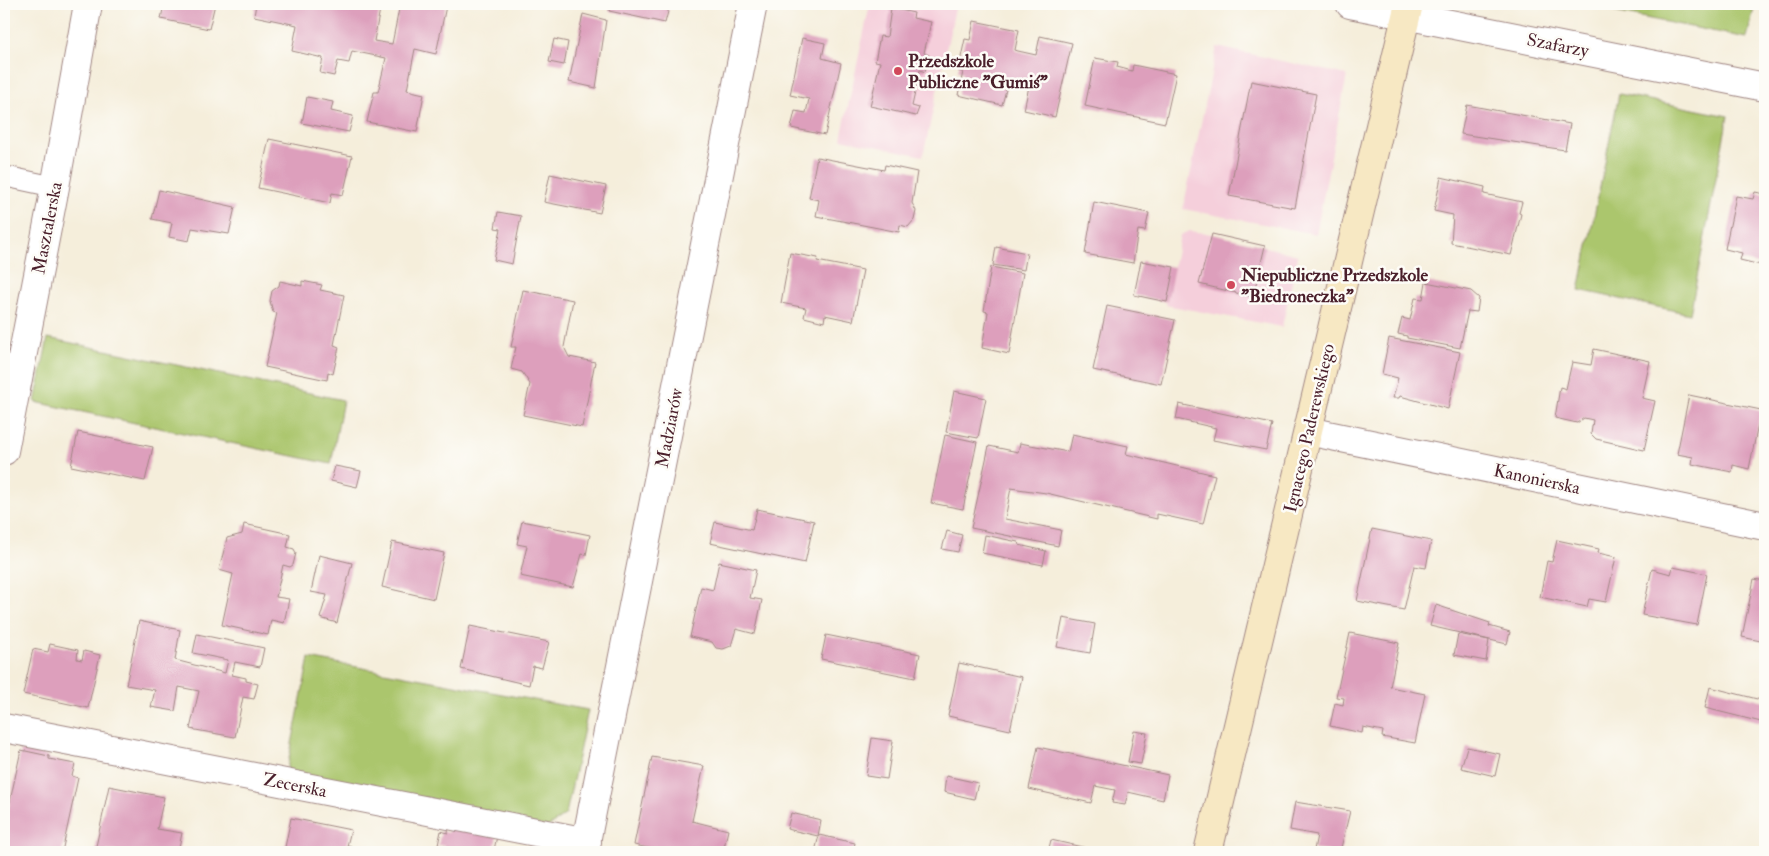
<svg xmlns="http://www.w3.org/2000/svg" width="1769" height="856" viewBox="0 0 1769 856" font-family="'IM FELL Double Pica',serif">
  <rect width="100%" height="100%" fill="#fdfcf7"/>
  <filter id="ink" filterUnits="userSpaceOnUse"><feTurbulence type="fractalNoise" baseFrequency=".02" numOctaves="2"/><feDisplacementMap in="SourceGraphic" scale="10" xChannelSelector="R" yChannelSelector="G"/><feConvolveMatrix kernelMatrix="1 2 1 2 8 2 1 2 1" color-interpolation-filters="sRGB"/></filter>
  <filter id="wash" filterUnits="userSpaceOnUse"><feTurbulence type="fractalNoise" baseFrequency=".0096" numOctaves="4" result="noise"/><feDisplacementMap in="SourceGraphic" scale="20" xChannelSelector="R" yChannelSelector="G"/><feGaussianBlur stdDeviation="1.12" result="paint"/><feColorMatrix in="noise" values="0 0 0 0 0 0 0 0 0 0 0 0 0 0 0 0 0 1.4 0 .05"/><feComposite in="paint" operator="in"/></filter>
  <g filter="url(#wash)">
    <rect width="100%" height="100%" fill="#f5eedb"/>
    <g fill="#f5cfdb">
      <path d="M870,4h86l-33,152 -82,-17z"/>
      <path d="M1217,47l130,28 -31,159 -133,-25z"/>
      <path d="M1189,231l23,3 86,21 -16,72 -116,-22 14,-70z"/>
    </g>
    <g fill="#abc66d" stroke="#7a724c">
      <path d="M1617,4h138l-8,34 -132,-26z"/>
      <path d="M1619,94l109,22 -38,198 -111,-24z"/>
      <path d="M48,338l295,62 -12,64 -296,-62z"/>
      <path d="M309,658l279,52 -22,104 -18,13 -262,-53z"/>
    </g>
    <g id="blocks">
      <g fill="#dd9fbc">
        <path d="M164,4h51l-6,25 -48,-10z"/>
        <path d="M256,4h97l27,5 -6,32 18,3 8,-40 46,2 -10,48 -21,-5 -8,41 17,4 -7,38 -50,-10 7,-30h4l8,-34 -34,-7 -3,12 -11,-2 -4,15 -14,-3 3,-15 -31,-7 5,-26 -43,-9z"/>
        <path d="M611,4h59l-5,19 -56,-12z"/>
        <path d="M891,8l23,5 -1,5 18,4 -7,31 5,2 -4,17 -5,-2 -8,36 7,2 -3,8 -46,-10 10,-44 -5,-1 5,-25 7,1z"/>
        <path d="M583,14l23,6 -10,68 -27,-6z"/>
        <path d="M974,21l45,9 -4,20 3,1 18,4 4,-19 32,7 -17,74 -31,-7 5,-24 -21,-4 -6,23 -44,-10 5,-23 -5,-1 7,-32 5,1z"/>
        <path d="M802,38l23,5 -3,15 19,5 -16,72 -34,-7 4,-17 11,2 3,-14 -19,-4z"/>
        <path d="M554,39l14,3 -4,23 -15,-3z"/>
        <path d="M1095,58l23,4 -1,5 15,4 1,-6 43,9 -11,49 -80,-17z"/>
        <path d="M1251,81l65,13 -21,114 -66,-12z"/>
        <path d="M307,97l26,5 -2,9 22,5 -4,16 -47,-9z"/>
        <path d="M1467,105l103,19 -5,26 -104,-16z"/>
        <path d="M269,139l83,17 -9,39 -11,-2 -2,10 -72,-15z"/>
        <path d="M817,157l67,13 1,-5 32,7 -5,31 4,8 -2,9 -6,7 -8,-2 -1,7 -83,-16 3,-16 -10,-2z"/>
        <path d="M550,174l56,12 -6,27 -56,-11z"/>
        <path d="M1441,177l44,10 -1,7 38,8 -3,11 2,1 -10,41 -60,-12 2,-28 -19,-4z"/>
        <path d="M159,190l76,17 -6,27 -37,-6 -3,13 -20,-4 3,-14 -20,-4z"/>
        <path d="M1755,192l10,2v72l-25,-6 2,-7 -17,-4 11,-53 17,3z"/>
        <path d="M1094,202l55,11 -4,18 -7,-1 -5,33 -48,-9z"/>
        <path d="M498,212l23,4 -9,48 -18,-4 7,-31 -6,-1z"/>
        <path d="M1212,234l53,12 -12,51 -54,-13z"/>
        <path d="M996,247l31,6 -3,17 -31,-5z"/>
        <path d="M790,253l28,5 -1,3 46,9 -10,51 -28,-6 -1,7 -20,-5 2,-9 -25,-5z"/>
        <path d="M1141,261l33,6 -7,35 -33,-7z"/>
        <path d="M991,267l32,6 -14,81 -27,-6 6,-36 -4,-1z"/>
        <path d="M280,281l22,5v-5l20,4 -2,5 24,5 -10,50 5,2 -6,27 -5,-2 -1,8 -62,-13 12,-54 -4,-1 -3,-11 2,-10 7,-5z"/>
        <path d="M1426,282l45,9 8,7 -2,14 -9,-1 -8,37 -53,-10v-2l-9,-2 4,-16 8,2 5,-22 8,1z"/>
        <path d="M523,290l50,10 -9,47 5,10 26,5 -13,65 -59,-12 7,-31 -8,-12 -11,-3 5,-22h-5z"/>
        <path d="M1107,306l68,14 -14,64 -68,-14z"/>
        <path d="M1389,338l71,14 -12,57 -48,-13 -1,2h-6l5,-20 -16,-4z"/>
        <path d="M1594,349l56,12 -8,37 13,3 -11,49 -48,-11 -5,-5 2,-14 -9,-2 -7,5 -22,-5 5,-31 6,2 6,-27 19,3z"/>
        <path d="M954,391l32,7 -8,40 -32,-6z"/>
        <path d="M1689,395l72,15 -12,59 -16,-4 -1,7 -40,-8 1,-7 -16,-3z"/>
        <path d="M1179,404l93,20 -6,26 -53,-10 3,-12 -40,-9z"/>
        <path d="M78,432l75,15 -8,34 -74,-15z"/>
        <path d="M1072,434l56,12 -2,8 89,21 -12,49 -46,-10v5l-111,-26 -35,-5 -6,31 56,11 -3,16 -87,-18 18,-82 29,6 2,-9 48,9z"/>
        <path d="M945,435l32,7 -14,67 -32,-6z"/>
        <path d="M335,466l26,5 -4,16 -26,-6z"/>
        <path d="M757,509l57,12 -9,42 -95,-20 5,-21 37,8z"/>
        <path d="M522,521l68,14 -4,20 -4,-1 -9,33 -53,-11 7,-30 -10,-2z"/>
        <path d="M244,524l46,10 -3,13 7,2 2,4 -3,12 -3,2 -7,-2 -7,32 13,2 -5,24 -13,-3 -3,15 -46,-10 11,-51 -14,-4 8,-32 15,-4z"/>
        <path d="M1372,529l59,12 -5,27 -12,-2 -10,44 -47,-9z"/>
        <path d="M947,531l15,4 -4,17 -16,-3z"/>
        <path d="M985,535l33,7 1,3 27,6 -3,14 -61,-12z"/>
        <path d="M1557,540l42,9 -1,4 18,4 -10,45 -17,-3 -2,8 -47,-10 7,-36 5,1z"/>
        <path d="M392,542l52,11 -10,46 -52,-12z"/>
        <path d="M319,555l33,8 -15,60 -17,-5 7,-23 -16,-3z"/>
        <path d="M719,562l37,8 -6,28 12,2 -7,34 -19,-5 -5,17 -8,3 -7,-1 -4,-6 -22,-5 11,-50 12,3z"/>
        <path d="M1673,567l34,7 -10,51 -55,-10 10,-46 19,5z"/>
        <path d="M1754,579l11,2v61l-23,-5z"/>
        <path d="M1436,605l54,18 -1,3 21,6 -3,12 -77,-18z"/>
        <path d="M1063,618l32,6 -5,29 -33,-6z"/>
        <path d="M139,621l41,9 -5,30 50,13 3,-13 -35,-7 4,-19 67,14 -4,19 -25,-5 -3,13 14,3v3l12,3 -4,15 -11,-2 -8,40 -45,-8 9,-38 -20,-4 -4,24 -24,-4 4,-17 -29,-5z"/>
        <path d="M470,626l79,16 -7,26 -9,-2 -4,19 -68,-16z"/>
        <path d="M1350,633l49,10 -9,44 35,7 -10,49 -33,-6 1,-6 -20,-4 -1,6 -32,-7 5,-23 8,2 1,-7 -8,-1z"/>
        <path d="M1458,634l31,6 -3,21 -32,-6z"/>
        <path d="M826,635l94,19 -5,24 -94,-19z"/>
        <path d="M50,644l28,6 -1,9 5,1 2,-9 16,4 -12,53 -65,-14 10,-45 15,3z"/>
        <path d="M959,663l63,14 -12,53 -62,-14z"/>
        <path d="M1710,687l55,14v22l-60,-15z"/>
        <path d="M1134,731l13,2 -6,31 -13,-2z"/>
        <path d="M872,738l21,3 -6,38 -21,-3z"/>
        <path d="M1038,747l130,28 -5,25 -35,-8 -3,13 -13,-2 3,-13 -20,-4 -4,17 -62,-14z"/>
        <path d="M1467,747l33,7 -5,22 -34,-8z"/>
        <path d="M21,750l28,6v3l26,5 -3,12 6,2 -16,74h-30l-28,-5v-18z"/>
        <path d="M652,757l52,9 -12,55 36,9 -5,22 -37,-2 -1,2h-18l-33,-7z"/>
        <path d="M946,776l32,7 -4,16 -30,-7z"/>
        <path d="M109,786l55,11 -7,32 25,4 -4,19 -83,-1z"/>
        <path d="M1295,802l55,9 -10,41 -26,-2 3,-15 -27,-5z"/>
        <path d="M791,813l30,7 -3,16 -31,-7z"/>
        <path d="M291,818l60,12 -4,16 28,6h-91z"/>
        <path d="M449,826l48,10 -3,14 7,2h-57l1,-6 -7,-1 3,-14 7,2z"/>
        <path d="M819,835l36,8 -2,9h-38z"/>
        <path d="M1051,840l49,11v1h-52z"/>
      </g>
    </g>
  </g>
  <g filter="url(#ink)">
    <use href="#blocks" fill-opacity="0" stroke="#a08683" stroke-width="1"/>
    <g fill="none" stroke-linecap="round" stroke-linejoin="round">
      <g stroke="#a08683" stroke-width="22">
        <path id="lane" d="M4,176l51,11"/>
      </g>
      <g stroke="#a08683" stroke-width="30">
        <g id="street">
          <path d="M1350,4l415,83"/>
          <path d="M1308,431l457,95"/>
          <path d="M4,451l51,-264 33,-183"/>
          <path d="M4,728l583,114"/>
          <path d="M584,852l169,-848"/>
        </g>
      </g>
      <g stroke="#a08683" stroke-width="30">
        <path id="secondary" d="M1208,852l201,-848"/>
      </g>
      <use href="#lane" stroke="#fff" stroke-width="20"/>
      <use href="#street" stroke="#fff" stroke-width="28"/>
      <use href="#secondary" stroke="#f7e8c3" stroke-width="28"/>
    </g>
  </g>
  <g fill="#d1495b" stroke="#fdfcf7" stroke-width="2">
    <circle cx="898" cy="71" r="5"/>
    <circle cx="1231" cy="285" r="5"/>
  </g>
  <g text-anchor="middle" stroke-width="5" stroke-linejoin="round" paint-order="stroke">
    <g font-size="18" fill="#4a1f2b" stroke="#fdfcf7">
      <text transform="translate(1558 45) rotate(11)" y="6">Szafarzy</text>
      <text transform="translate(47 228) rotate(-79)" y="6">Masztalerska</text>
      <text transform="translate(669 428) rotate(-79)" y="6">Madziarów</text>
      <text transform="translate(1309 428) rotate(-77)" y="6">Ignacego Paderewskiego</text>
      <text transform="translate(1537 479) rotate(12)" y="6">Kanonierska</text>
      <text transform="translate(295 785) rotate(11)" y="6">Zecerska</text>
    </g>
    <g font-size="18" font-weight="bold" fill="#4a1f2b" stroke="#fdfcf7" text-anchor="start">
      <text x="908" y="67">Przedszkole<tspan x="908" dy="21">Publiczne "Gumiś"</tspan></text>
      <text x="1241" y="281">Niepubliczne Przedszkole<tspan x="1241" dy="21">"Biedroneczka"</tspan></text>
    </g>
  </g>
  <rect width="1769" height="856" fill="none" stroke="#fdfcf7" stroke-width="20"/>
</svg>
